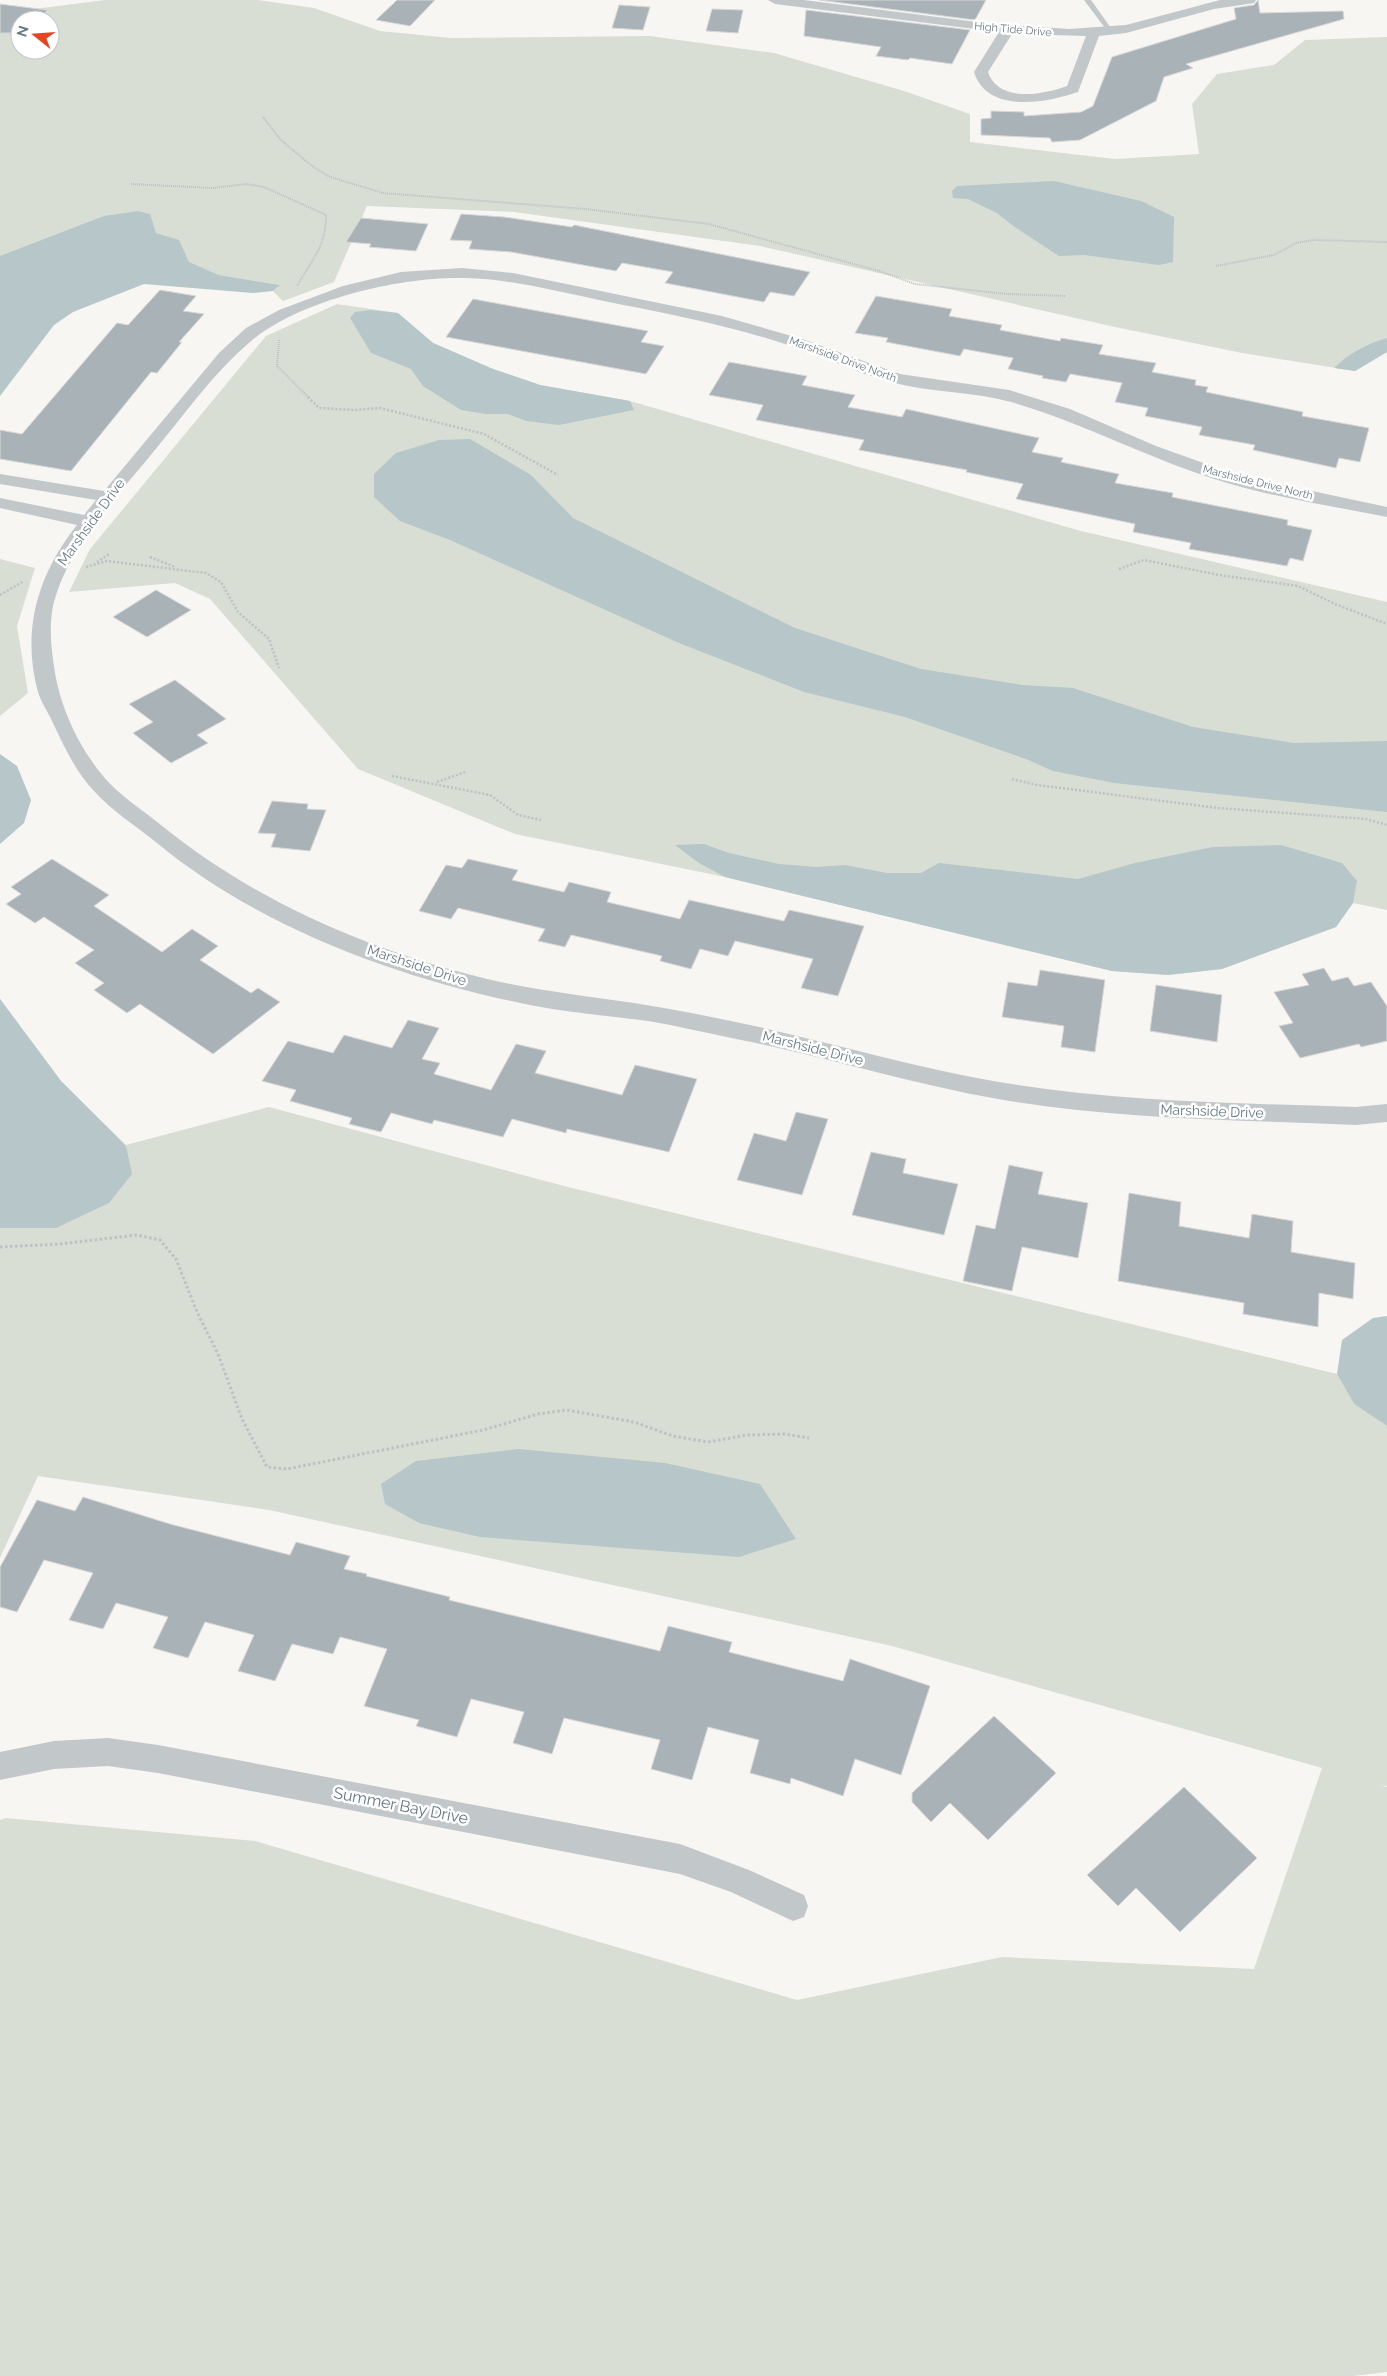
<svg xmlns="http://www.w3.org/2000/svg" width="1387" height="2376" viewBox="0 0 1387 2376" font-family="Raleway,sans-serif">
  <rect width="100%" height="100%" fill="#f7f6f3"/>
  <g fill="#d8ded4" fill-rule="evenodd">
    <path d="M105,0h153l56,8 66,23 71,7 199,-2 124,17 130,38 66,23v28l145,17 84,-5 -7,-50 25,-30 57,-9 31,-25 82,-3v315l-32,19 -113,-18 -127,-26 -355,-81 -246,-34 -147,-6 -33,76 -51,19 -10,-10 7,-6 -61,-10 -31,-13 -188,39v-278l26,-13zM20,20h30v30h-30z"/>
    <path d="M337,304l61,9 35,30 60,26 47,16 90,16 451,130 306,71v308l-34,-7 -17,24 -114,42 -54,6 -56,-4 -387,-94 -210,-43 -157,-65 -148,-170 -35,-16 -106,9 21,-43 176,-213z"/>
    <path d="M0,559l35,9 -18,58 11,67 -28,23z"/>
    <path d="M0,999l61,82 65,64 143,-38 295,79 773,188 17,30 33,22v360l-7,-1 7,2v585l-34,4h-1353v-556l6,-2 249,23 542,159 205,-43 252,12 68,-201 -430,-122 -623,-136 -231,-34 -38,82z"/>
  </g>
  <g fill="#b7c6c8">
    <path d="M1054,181l87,20 33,16 -1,45 -14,3 -75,-10 -25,1 -47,-31 -15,-12 -29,-14 -15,-1 -1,-7 5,-5z"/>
    <path d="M138,211l12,3 6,19 23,7 10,22 30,13 61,10 -7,6 -20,2 -109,-9 -71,28 -19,13 -54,71v-140l104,-40z"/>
    <path d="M371,310l27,3 35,30 60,26 47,16 90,16 4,9 -75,15 -33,-4 -18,-7h-22l-25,-4 -38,-24 -12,-17 -40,-16 -21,-35 5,-6z"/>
    <path d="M1387,338v14l-32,19 -21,-3c15,-15 33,-24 53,-30z"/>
    <path d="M470,439l61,36 42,43 222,110 126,41 102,16 50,3 120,39 101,16 93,-2v71l-273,-29 -61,-12 -27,-12 -121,-42 -101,-25 -125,-49 -229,-103 -50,-19 -26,-24v-23l22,-21 43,-13z"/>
    <path d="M0,754l17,12 14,34 -7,23 -24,21z"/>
    <path d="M704,844l25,9 50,11 38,3 28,-2 42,8h34l18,-10 139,16 57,-16 78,-16 68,-2 61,18 15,18 -4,22 -17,24 -114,42 -54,6 -56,-4 -387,-94 -26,-14 -24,-18z"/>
    <path d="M0,999l61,82 65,65 6,28 -23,29 -53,25h-56z"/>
    <path d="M1387,1316v110l-33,-22 -17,-30 5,-34 31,-22z"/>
    <path d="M519,1449l146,14 95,21 36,55 -57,18 -259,-20 -61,-14 -34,-19 -4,-20 35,-23z"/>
  </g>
  <g fill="#a8b2b7" stroke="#d8d8d6">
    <path d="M397,0h38l-25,26 -34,-6z"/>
    <path d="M819,0h167l-11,20z"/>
    <path d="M1258,0l2,13 83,-2 1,8 -158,45 7,4 -29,9 -8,24 -76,39 -28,2 -2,-4 -69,-3v-16l10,-1v-7l33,1v4l57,-4 12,-6 19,-49 124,-38 -2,-11 20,-3z"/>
    <path d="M0,4l47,6 -6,10h-21v13h-20z"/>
    <path d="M619,5l31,2 -7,23 -31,-2z"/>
    <path d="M712,9l31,1 -5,23 -32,-2z"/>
    <path d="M806,10l164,20 -18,34 -42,-6 -2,2 -32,-4 5,-9 -77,-11z"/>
    <path d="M461,214l43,3 68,10 2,-2 236,47 -16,24 -24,-4 -6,10 -99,-19 8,-11 -51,-9 -6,8 -105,-19 -42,-3 3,-8 -22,-1z"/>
    <path d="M361,218l67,6 -12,27 -47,-4 2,-3 -25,-2z"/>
    <path d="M160,290l36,6 -13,15 21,3 -25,28h3l-25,31 -6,-1 -80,99 -71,-12v-29l22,4 95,-111 11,2z"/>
    <path d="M876,296l76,13 -3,7 53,9 -2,5 60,11 1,-3 42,7 -4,9 57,9 -4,9 44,8 -1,5 13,2 -2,5 97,20 -1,4 67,12 -9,34 -21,-4 -3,10 -83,-18 2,-5 -56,-10 3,-8 -57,-11 3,-8 -33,-6 7,-19 -52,-9 -4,8 -24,-4 1,-2 -35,-7 5,-11 -49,-9 -4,7 -74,-14 2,-4 -33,-5z"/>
    <path d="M473,299l175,32 -7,11 23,4 -18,28 -200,-37z"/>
    <path d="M729,362l78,14 -5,9 53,10 -7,12 54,10 4,-8 133,29 -7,14 31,6 -2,4 58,12 -4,9 58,10 -1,4 116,23 -1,5 25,5 -9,31 -13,-3 -3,8 -98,-17 2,-6 -58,-11 2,-8 -119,-25 7,-15 -57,-12 1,-2 -108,-20 5,-10 -108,-20 7,-15 -54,-10z"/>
    <path d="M156,590l35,20 -44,27 -34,-20z"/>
    <path d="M175,680l51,39 -29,16 11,8 -37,20 -38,-30 20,-11 -24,-18z"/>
    <path d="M272,801l36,3 -1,5 19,1 -16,41 -39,-4 5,-13 -18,-1z"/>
    <path d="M52,859l57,36 -15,11 68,46 30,-23 26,17 -18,14 51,33 7,-5 22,14 -67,52 -73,-50 -13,9 -33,-23 10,-7 -29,-20 19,-13 -50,-33 -9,6 -29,-19 15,-10 -10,-7z"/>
    <path d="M468,859l50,11 -6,10 52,12 5,-10 42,10 -4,10 73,17 9,-19 95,21 5,-11 75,16 -26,70 -37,-8 12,-29 -78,-18 -7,15 -28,-7 -9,20 -31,-8 2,-5 -91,-21 -6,12 -27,-6 7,-12 -87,-21 -7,11 -32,-8 27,-46 16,3z"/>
    <path d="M1324,968l8,13 16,-4 6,9 17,-4 16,24v35l-26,6 -2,-3 -59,14 -21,-32 14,-3 -19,-31 35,-7 -7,-11z"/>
    <path d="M1040,970l65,10 -10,72 -34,-5 3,-21 -62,-9 6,-35 29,4z"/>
    <path d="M1156,985l66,10 -5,47 -67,-11z"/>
    <path d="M408,1020l31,8 -17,31 18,4 -6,11 57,16 25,-46 30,7 -11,22 87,22 13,-30 62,14 -28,73 -102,-23 -1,4 -54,-14 -9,18 -69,-17 -2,4 -41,-11 -10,19 -32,-8 3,-6 -62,-17 6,-11 -34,-9 26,-40 45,12 11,-18 48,13z"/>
    <path d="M796,1112l32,7 -26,76 -65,-15 17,-47 32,8z"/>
    <path d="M871,1152l35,7 -3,14 55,11 -14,51 -92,-20z"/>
    <path d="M1009,1165l34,7 -5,22 50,9 -10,55 -56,-11 -10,44 -49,-10 13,-56 19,4z"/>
    <path d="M1129,1193l52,9 -2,24 70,12 3,-24 41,7 -2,31 64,11 -2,36 -34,-6 -1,34 -75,-13 1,-11 -126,-22z"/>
    <path d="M83,1497l87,27 120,31 6,-13 54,14 -6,13 23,5 -1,2 84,21 -1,3 211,51 8,-25 64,16 -3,10 114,29 7,-22 80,27 -29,89 -46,-16 -12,37 -52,-18 -1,6 -40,-11 9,-33 -51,-13 -16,53 -41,-11 9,-29 -96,-22 -12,36 -39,-11 11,-31 -53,-13 -14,38 -41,-11 3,-6 -55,-14 23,-57 -47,-12 -7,17 -41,-10 -17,37 -37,-10 16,-36 -49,-13 -17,36 -35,-10 15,-31 -52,-14 -13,26 -34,-9 24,-47 -49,-13 -27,52 -17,-5v-40l37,-67 38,11z"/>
    <path d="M994,1716l62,57 -68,67 -38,-37 -19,19 -19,-20v-9z"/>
    <path d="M1184,1787l73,71 -77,74 -44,-44 -18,18 -31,-31z"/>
  </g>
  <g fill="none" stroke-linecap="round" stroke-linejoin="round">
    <g stroke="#bec0c2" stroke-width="2" stroke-dasharray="1 1" stroke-linecap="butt">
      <path d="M263,117l18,23 31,26 18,11 53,16 202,16 124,15 170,47 36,13 92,10 59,2"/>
      <path d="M131,184l82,4 33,-4 18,3 62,28c0,33 -14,44 -29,71"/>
      <path d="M1216,266l58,-11 22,-12 17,-3 74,2"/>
      <path d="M279,340l-2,26 32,32"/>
    </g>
    <g stroke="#bec0c2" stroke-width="2.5" stroke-dasharray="2 2" stroke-linecap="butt">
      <path d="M308,397l11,11 35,2 26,-2 104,26 74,41"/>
      <path d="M150,557l25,10"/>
      <path d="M97,562l12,-8"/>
      <path d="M86,567l21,-6 99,12 15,9 17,30 31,27 10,29"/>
      <path d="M1119,569l25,-9 75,15 79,11 37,18 52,20"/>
      <path d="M0,595l24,-14"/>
      <path d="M392,776l98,19 28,20 23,5"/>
      <path d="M1012,779l25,6 181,23 148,11 21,6"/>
      <path d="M437,782l28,-10"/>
    </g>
    <path stroke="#bec0c2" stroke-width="3" stroke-dasharray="2.5 2.5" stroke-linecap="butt" d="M0,1247l60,-3 77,-9 23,5 16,19 21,53 21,42 24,65 25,48 20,2 196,-39 55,-16 29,-4 67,12 39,14 35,6 39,-7 38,-1 24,4"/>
    <path fill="#c2c7c9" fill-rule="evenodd" d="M1084,0h7l22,31 -1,1h-4z"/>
    <g fill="#c2c7c9" fill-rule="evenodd">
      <path d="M768,0h36l188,24 77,5 57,-4 94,-25h36l-2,3 -40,6 -88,24 -27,3 -21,56c-32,11 -91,22 -104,-20l25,-40 -224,-28zM1012,34l74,2 -19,50c-24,9 -69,17 -79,-14z"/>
      <path d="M462,268l51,5 209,43 80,23 98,35 109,16 61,19 86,37 81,29 150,32v10c-54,-11 -110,-19 -163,-35 -73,-22 -140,-59 -213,-80 -39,-11 -81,-9 -120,-20 -34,-9 -66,-25 -100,-36 -62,-21 -127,-33 -192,-46 -44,-9 -89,-21 -134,-22 -63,-2 -167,22 -215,64 -38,32 -68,76 -100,114 -38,46 -82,91 -97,150 -4,21 -2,40 1,60 5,39 24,80 49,110 16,19 38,33 58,49 95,77 207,125 326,154 55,13 110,18 165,27 25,4 50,9 74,14 90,18 177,45 267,61 120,21 242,22 363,26l31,-3v18l-31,3c-119,-5 -240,-6 -358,-26 -88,-15 -174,-43 -262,-60 -29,-6 -58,-13 -88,-18 -37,-5 -76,-8 -113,-15 -132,-26 -274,-77 -378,-163 -21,-17 -45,-32 -63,-52 -19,-20 -30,-45 -42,-70 -4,-9 -11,-19 -14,-29 -17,-62 0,-118 39,-167l-77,-17v-10l84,17 12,-15 -96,-16v-10l104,17 115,-138 27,-25 33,-18 64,-24 58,-14z"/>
      <path d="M108,1738l50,7 522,99 69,26 55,25 4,11 -4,11 -11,4 -62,-29 -51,-18 -522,-101 -50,-7 -54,3 -54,11v-28l54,-11z"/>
    </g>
  </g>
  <g text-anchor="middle" stroke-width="5" stroke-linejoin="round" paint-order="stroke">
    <g font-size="11" fill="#657985" stroke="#fff">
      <text transform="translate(1013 29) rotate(5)" y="4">High Tide Drive</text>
      <text transform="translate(843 359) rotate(20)" y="4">Marshside Drive North</text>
      <text transform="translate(1258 482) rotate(14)" y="4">Marshside Drive North</text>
    </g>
    <g font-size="14" fill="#657985" stroke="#fff">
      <text transform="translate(91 522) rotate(-54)" y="5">Marshside Drive</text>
      <text transform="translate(417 965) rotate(18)" y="5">Marshside Drive</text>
      <text transform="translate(813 1048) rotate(14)" y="5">Marshside Drive</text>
      <text transform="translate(1212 1111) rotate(2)" y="5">Marshside Drive</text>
    </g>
    <g font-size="16" fill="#657985" stroke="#fff">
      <text transform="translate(401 1805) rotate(11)" y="6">Summer Bay Drive</text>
    </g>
  </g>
  <g transform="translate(35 35) rotate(287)"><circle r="24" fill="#ffffff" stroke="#c1c9ce"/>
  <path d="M0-4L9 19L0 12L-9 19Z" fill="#e64424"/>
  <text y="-8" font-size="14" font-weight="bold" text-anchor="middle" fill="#657985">N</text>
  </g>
</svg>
